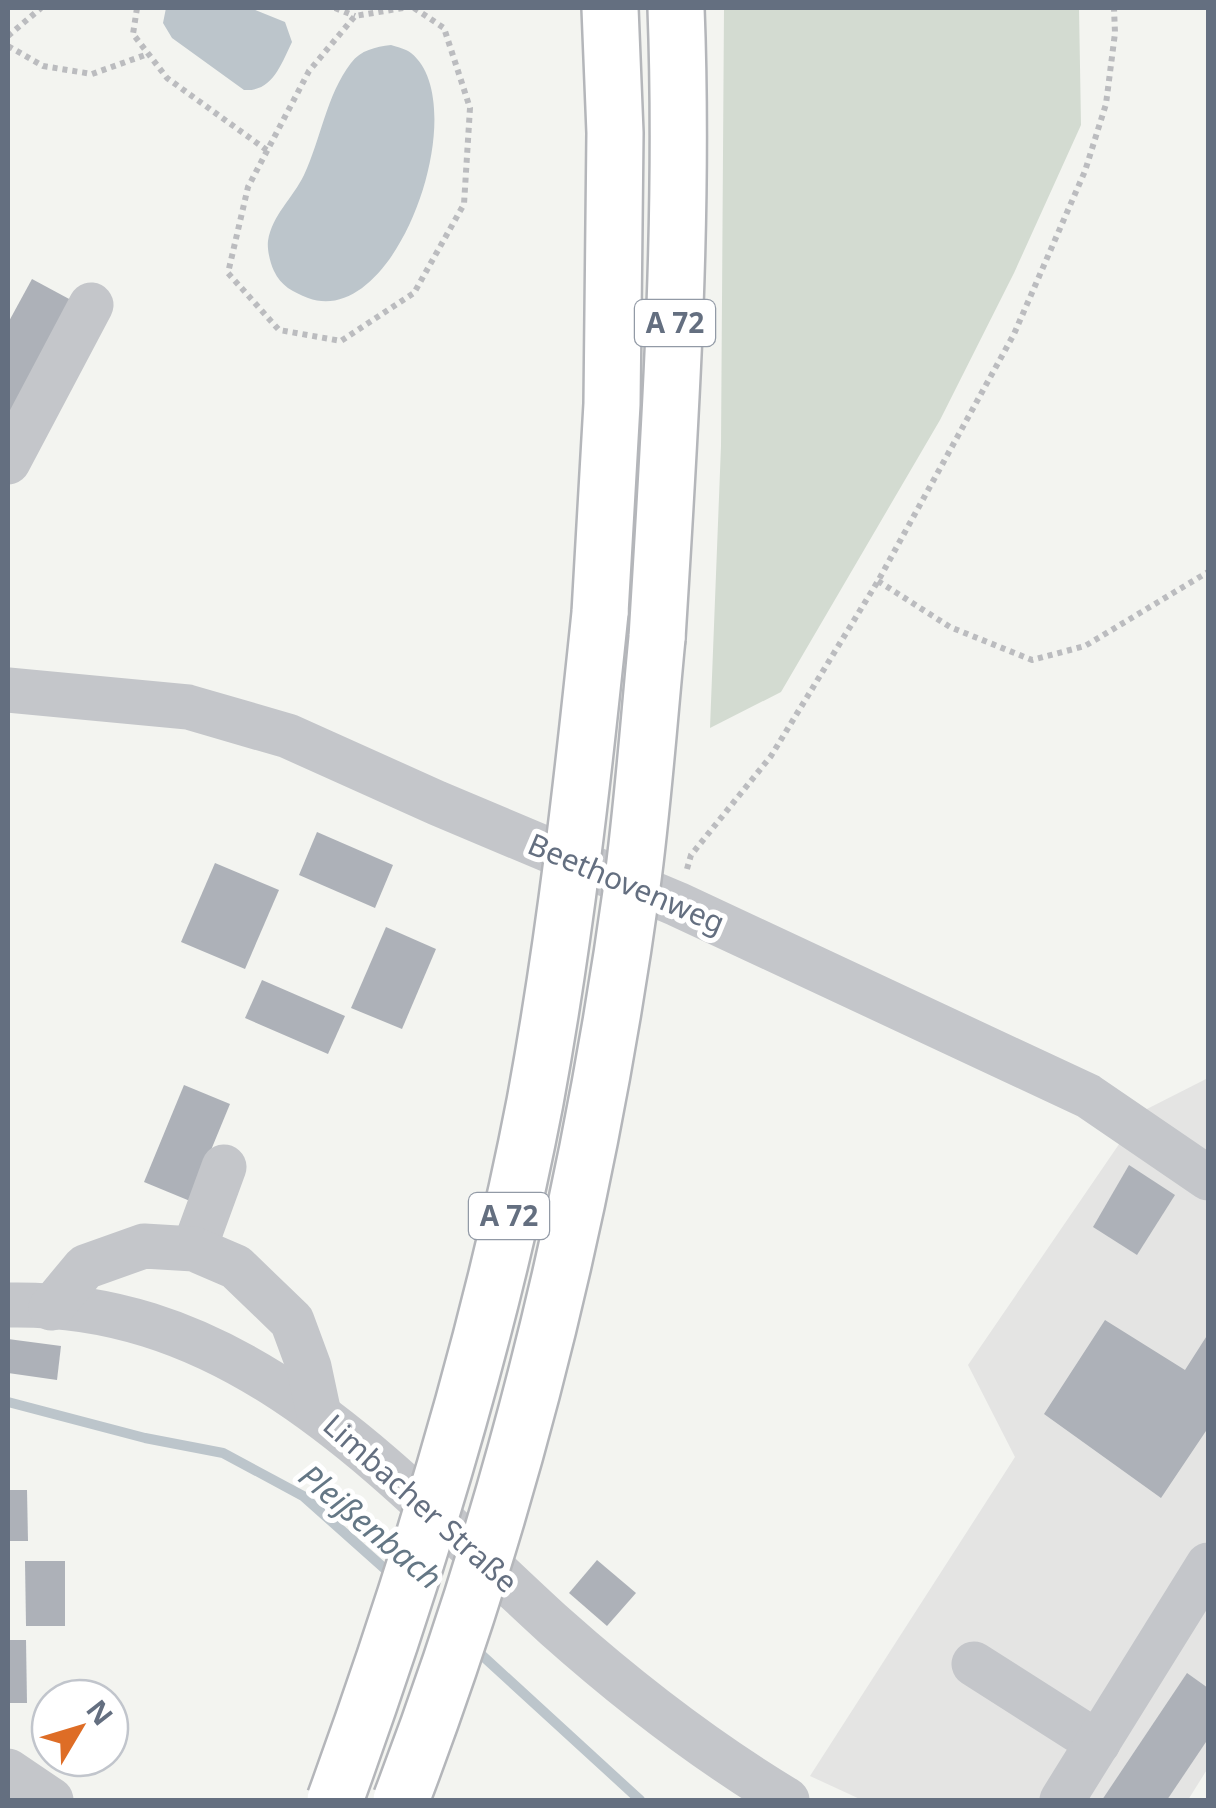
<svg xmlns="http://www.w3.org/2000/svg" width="1216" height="1808" viewBox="0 0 1216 1808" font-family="'Noto Sans',sans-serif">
  <rect width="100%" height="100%" fill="#f3f4f0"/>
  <path fill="#e4e4e3" d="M1208,1078v690l-20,32h-326l-52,-24 205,-319 -47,-92 173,-253z"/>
  <path fill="#d3dbd1" d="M724,8h355l2,117 -67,148 -74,147 -159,272 -71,36 11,-282z"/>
  <g fill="#bcc5cb">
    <path d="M166,8h84l35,14 7,20c-11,22 -19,50 -48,48l-72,-52 -9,-15z"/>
    <path d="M391,45c6,2 15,4 20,8 64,51 -14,278 -103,245 -15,-6 -27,-12 -34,-27 -4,-8 -7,-22 -6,-30 4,-26 25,-43 36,-66 17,-36 22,-79 47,-112 10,-13 24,-16 40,-18z"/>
  </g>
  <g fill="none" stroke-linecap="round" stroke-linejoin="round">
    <g stroke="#bcc5cb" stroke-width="10">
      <path d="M8,1402l137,36 78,15 80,43 91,81"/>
      <path d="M474,1648l166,152"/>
    </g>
  </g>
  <g fill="#adb1b8">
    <path d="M32,279l39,21 -63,118v-95z"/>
    <path d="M317,832l76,33 -18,43 -76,-33z"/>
    <path d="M215,863l64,27 -34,79 -64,-27z"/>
    <path d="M386,927l50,22 -34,80 -51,-21z"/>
    <path d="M262,980l83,36 -17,38 -83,-36z"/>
    <path d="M184,1085l46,19 -40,97 -46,-19z"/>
    <path d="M1129,1165l46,30 -38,60 -44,-28z"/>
    <path d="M1105,1320l80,50 23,-36v94l-47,70 -117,-84z"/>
    <path d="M8,1339l53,7 -4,34 -49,-7z"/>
    <path d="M8,1490h19l1,51h-20z"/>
    <path d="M597,1560l39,33 -29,33 -38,-33z"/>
    <path d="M25,1561h40v65h-39z"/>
    <path d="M8,1640h18l1,63h-19z"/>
    <path d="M1187,1673l21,15v51l-41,61h-65z"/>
  </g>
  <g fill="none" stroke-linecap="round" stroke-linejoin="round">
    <g stroke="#b4b6ba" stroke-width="60">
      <g id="highway">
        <path d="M600,613l12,-209 3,-271 -5,-125"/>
        <path d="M657,638c13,-210 27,-420 19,-630"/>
      </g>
    </g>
    <g stroke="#bbbcbf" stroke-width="6" stroke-dasharray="5 5" stroke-linecap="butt">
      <path d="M137,8l-4,26 34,44 101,73"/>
      <path d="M335,8l20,8"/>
      <path d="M403,8l-48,8 -46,55 -61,116 -20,86 51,57 62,11 73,-48 50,-89 6,-96 -26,-80 -30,-20"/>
      <path d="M8,36l33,-28"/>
      <path d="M8,46l35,20 49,8 56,-20"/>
      <path d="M878,581l72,46 82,33 53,-14 123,-74"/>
      <path d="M687,869l4,-14 80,-99 107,-175 136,-247 71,-163 21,-67 9,-71 -1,-25"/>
    </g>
    <g stroke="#c4c6ca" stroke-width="45">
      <path d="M8,462l83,-157"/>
      <path d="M8,690l180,17 100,29 149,67 240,101 411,192 120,82"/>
      <path d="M194,1249l30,-82"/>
      <path d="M8,1305c238,-5 386,175 548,322 73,65 148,123 231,173"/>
      <path d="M51,1308l34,-41 59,-21 50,3 42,18 56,54 17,46 10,47"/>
      <path d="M974,1664l124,79"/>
      <path d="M8,1771l43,29"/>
      <path d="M1062,1800l146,-235"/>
    </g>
    <use href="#highway" stroke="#fff" stroke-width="55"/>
    <g stroke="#b4b6ba" stroke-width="60" stroke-linecap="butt">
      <g id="highway-bridge">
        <path d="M335,1800c81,-223 155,-465 200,-698 30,-163 48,-324 65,-489"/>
        <path d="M401,1800c112,-293 188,-603 231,-914 11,-82 17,-166 25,-248"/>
      </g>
    </g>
    <use href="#highway-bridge" stroke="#fff" stroke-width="55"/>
  </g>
  <g text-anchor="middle" stroke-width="10" stroke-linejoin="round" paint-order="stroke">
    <g fill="#fff" stroke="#929aa6" stroke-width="2.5">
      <rect x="635" y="300" width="80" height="46" rx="8"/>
      <rect x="469" y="1193" width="80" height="46" rx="8"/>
    </g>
    <g font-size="28" font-weight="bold" fill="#646f80">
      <text x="675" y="333">A 72</text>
      <text x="509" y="1226">A 72</text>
    </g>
    <g font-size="30" fill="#646f80" stroke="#fff">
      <text transform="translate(626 884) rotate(23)" y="10">Beethovenweg</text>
      <text transform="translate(420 1504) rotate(42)" y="10">Limbacher Straße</text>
    </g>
    <g font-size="32" font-style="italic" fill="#647785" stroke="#fff">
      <text transform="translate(370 1527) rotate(40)" y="11">Pleißenbach</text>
    </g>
  </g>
  <rect width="1216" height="1808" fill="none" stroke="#646f80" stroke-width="20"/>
  <g transform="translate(80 1728) rotate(52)"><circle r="48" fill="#ffffff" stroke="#c1c5cc" stroke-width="2.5"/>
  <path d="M0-8L18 38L0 25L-18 38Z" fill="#de6d26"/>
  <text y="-15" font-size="28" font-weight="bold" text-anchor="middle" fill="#646f80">N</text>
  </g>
</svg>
